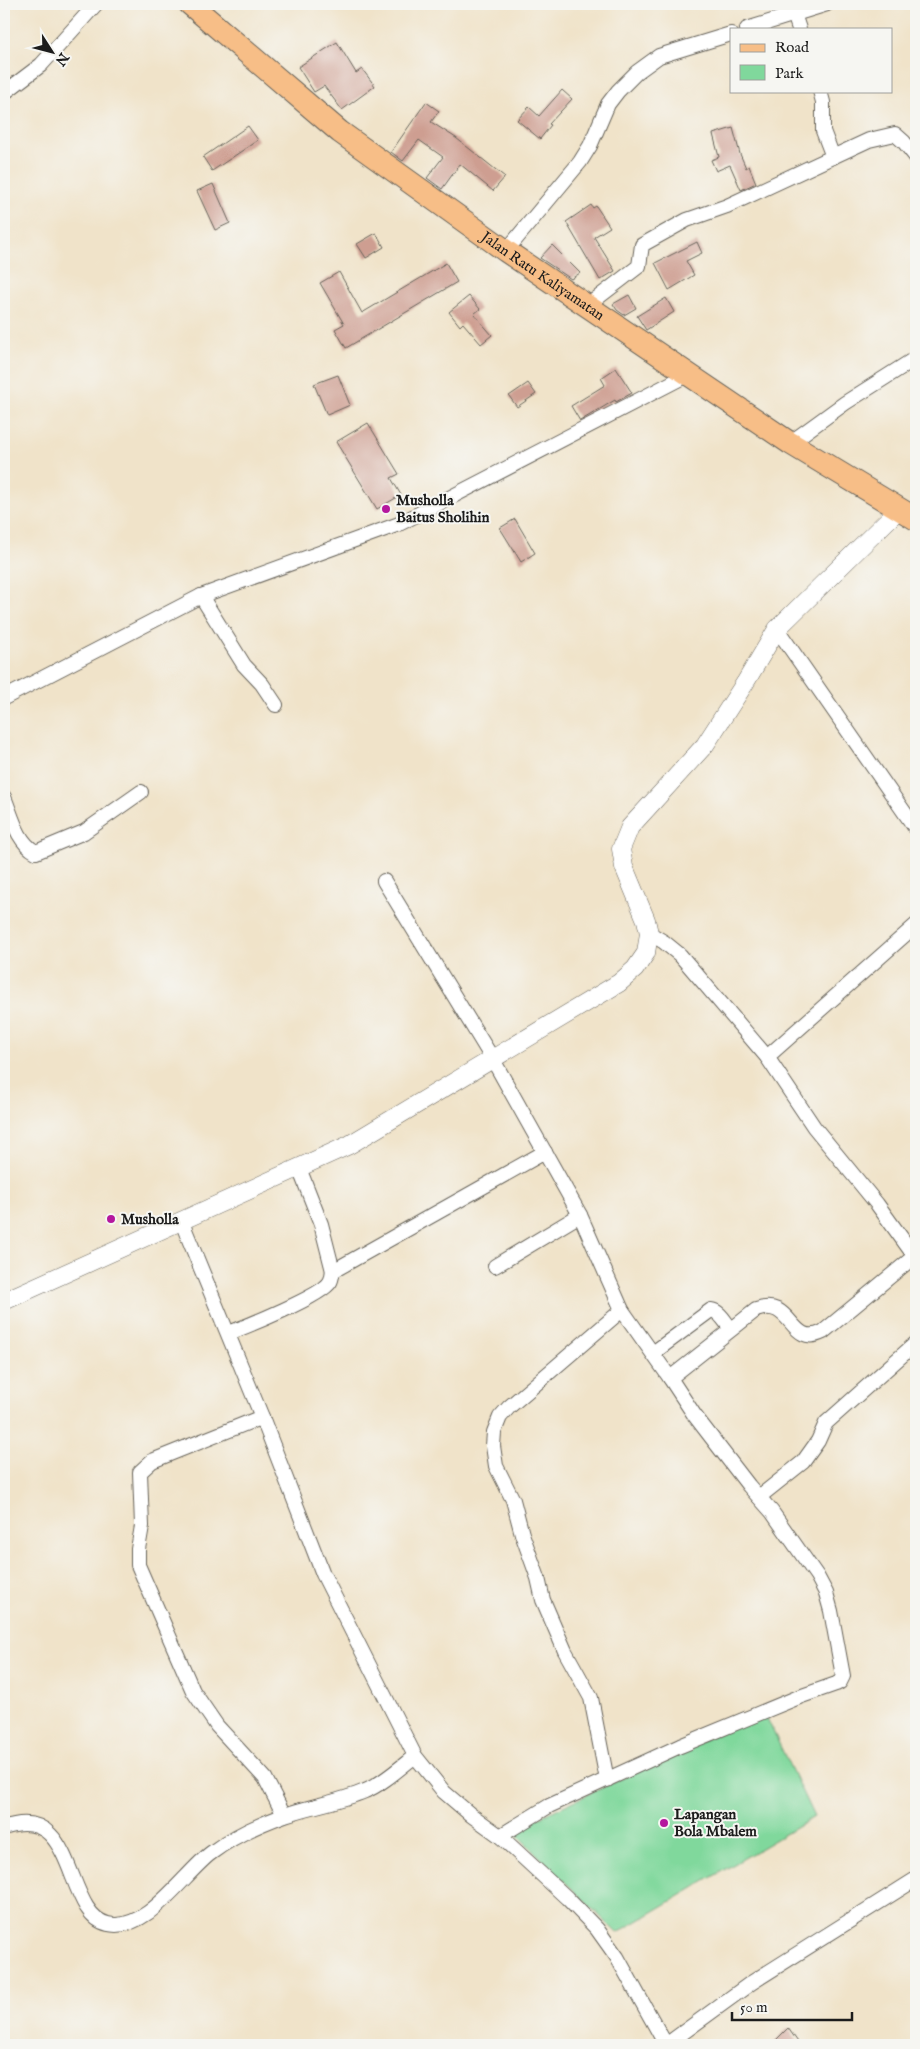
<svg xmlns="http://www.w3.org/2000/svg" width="920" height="2049" viewBox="0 0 920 2049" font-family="'IM FELL English',serif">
  <rect width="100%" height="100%" fill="#f6f6f2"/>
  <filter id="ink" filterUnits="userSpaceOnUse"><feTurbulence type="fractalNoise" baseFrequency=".02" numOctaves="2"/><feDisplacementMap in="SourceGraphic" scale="10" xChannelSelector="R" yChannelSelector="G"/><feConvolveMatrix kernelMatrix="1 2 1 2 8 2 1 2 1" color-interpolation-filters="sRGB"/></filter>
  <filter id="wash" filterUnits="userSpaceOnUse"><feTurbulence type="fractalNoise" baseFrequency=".0096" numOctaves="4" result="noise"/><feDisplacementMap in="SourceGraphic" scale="20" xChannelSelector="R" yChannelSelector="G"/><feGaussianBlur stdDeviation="1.12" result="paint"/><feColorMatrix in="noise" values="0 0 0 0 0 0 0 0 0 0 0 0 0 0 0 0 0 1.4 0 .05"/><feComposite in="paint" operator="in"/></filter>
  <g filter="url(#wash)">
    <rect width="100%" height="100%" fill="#f0e3c9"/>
    <path fill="#80d89c" stroke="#4e7a5c" d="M764,1712l50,105 -197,116 -105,-103z"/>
    <g id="blocks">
      <g fill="#ce9e91">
        <path d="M337,42l19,31 6,-4 13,17 -33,24 -18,-24 -10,6 -16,-25z"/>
        <path d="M562,90l10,9 -23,25 2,1 -11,14 -23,-19 12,-13 10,9z"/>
        <path d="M426,102l13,9 -8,11 25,16 49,39 -12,14 -33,-27 -18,25 -15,-11 16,-21 -24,-17 -16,21 -12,-9z"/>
        <path d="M248,126l10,14 -46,31 -9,-14z"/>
        <path d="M733,128l7,26 6,14 3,-2 7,17 -15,7 -11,-25 -14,6 -5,-11 8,-3 -6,-23z"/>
        <path d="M213,184l17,39 -15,7 -18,-39z"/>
        <path d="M591,205l2,3 3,-2 14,21 -16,10 21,34 -15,9 -34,-58z"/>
        <path d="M376,233l8,14 -18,11 -9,-14z"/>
        <path d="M697,242l5,11 -16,8 8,14 -25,15 -14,-27z"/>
        <path d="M552,245l28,28 -9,6 -31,-21z"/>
        <path d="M446,263l11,19 -111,66 -11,-19 9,-5 -24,-41 19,-11 23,41z"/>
        <path d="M629,295l7,13 -12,7 -7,-5 -4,-6z"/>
        <path d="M469,296l11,13 -6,5 18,21 -11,9 -18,-21 -3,3 -11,-14z"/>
        <path d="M666,298l8,14 -28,18 -9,-14z"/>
        <path d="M616,368l16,25 -16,9 -1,-2 -35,21 -9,-15 34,-21 -4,-7z"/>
        <path d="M338,375l12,30 -23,10 -13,-31z"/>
        <path d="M528,383l8,11 -19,13 -8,-11z"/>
        <path d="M368,423l31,51 -8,4 10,17 -24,14 -41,-67z"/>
        <path d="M515,519l20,34 -14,9 -21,-34z"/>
        <path d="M788,2028l12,17h-29z"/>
      </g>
    </g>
  </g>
  <g filter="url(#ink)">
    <use href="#blocks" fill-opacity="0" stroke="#666259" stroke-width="1"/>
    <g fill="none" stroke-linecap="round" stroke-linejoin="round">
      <g stroke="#666259" stroke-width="16">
        <g id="minor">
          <path d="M794,14l5,15"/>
          <path d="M747,29l80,-25"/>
          <path d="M820,91l3,11v29l10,26"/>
          <path d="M4,93l37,-28 55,-61"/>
          <path d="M506,251l74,-89 10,-16 18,-42 10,-13 19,-19 22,-16 72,-22"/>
          <path d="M587,306l52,-40 3,-21 45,-25 40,-14 142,-66 26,-6 9,8 12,15"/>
          <path d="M790,443l55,-40 71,-45"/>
          <path d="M201,596l43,69 18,19 14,21"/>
          <path d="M777,629l139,200"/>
          <path d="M4,698l197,-102 198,-72 288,-149"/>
          <path d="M4,797c8,19 13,45 32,55l48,-20 57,-40"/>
          <path d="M384,881l108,177 88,157 42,95 48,68 25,38 54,70 23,26 45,64 9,17 5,18 12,65 -3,6 -4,2 -37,13 -119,49 -131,60 -49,30"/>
          <path d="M649,933l15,9 16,13 87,102 47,70 63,77 39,54"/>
          <path d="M767,1057l149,-132"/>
          <path d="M299,1168l22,56 12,47"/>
          <path d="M181,1220l81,197 61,157 92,182 29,36 27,23 29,21 67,62 30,31 20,28 49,88"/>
          <path d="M495,1266l85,-51"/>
          <path d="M229,1333c18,-7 93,-37 101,-51 2,-3 2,-8 3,-11l212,-119"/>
          <path d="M653,1353l58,-43c9,1 14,12 20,19"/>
          <path d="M670,1378l86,-68c37,-14 33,39 67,22l93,-77"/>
          <path d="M262,1417l-110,44 -12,11 2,54 -4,23v16l55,126 24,35 48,52 19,37"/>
          <path d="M759,1497l44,-35 15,-21 8,-18 90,-80"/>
          <path d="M607,1780l-16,-82 -26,-47 -22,-51 -5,-22 -16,-44 -9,-34 -17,-34 -3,-20 1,-14 6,-15 9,-10 113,-97"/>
          <path d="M4,1828c74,-27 59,86 104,96 39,9 76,-51 103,-71 21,-16 49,-29 74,-38 26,-9 54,-13 80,-24 16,-6 36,-24 50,-35"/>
          <path d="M666,2045l85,-62 165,-104"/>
        </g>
      </g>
      <g stroke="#666259" stroke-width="19">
        <path id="tertiary" d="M4,1301l345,-156 270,-162 16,-14 11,-16 3,-20 -3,-13 -22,-53 -3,-18 9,-22 75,-82 40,-62 32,-54 122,-120"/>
      </g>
      <g stroke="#666259" stroke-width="24">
        <g id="primary">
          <path id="s1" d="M190,4l150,128 166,119 284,192 126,76"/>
        </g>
      </g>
      <use href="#minor" stroke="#fff" stroke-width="14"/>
      <use href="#tertiary" stroke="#fff" stroke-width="18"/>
      <use href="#primary" stroke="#f7be87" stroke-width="22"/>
    </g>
  </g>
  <g fill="#b5179e" stroke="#f6f6f2" stroke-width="2">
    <circle cx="386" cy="509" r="5"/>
    <circle cx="111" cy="1219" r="5"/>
    <circle cx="664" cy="1823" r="5"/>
  </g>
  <g text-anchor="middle" stroke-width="4" stroke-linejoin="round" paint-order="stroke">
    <g font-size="15" fill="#1c1c1c" stroke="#f6f6f2">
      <text dy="5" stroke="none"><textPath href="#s1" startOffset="446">Jalan Ratu Kaliyamatan</textPath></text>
    </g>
    <g font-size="15" font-weight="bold" fill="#1c1c1c" stroke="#f6f6f2" text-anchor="start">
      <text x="396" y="505">Musholla<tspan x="396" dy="17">Baitus Sholihin</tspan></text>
      <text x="121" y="1224">Musholla</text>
      <text x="674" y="1819">Lapangan<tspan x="674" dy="17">Bola Mbalem</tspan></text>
    </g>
  </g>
  <rect width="920" height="2049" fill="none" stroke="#f6f6f2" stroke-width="20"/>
  <rect x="730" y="28" width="162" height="65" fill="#f6f6f2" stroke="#9f9f9c"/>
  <rect x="740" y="44" width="25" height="8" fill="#f7be87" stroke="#9f9f9c"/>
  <text x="775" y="52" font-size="15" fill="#1c1c1c">Road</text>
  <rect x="740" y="65" width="25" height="15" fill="#80d89c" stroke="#9f9f9c"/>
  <text x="775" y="78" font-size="15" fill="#1c1c1c">Park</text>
  <g transform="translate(52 52) rotate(126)" stroke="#f6f6f2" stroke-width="4" paint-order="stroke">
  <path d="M0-4L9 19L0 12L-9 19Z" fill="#1c1c1c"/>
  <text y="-8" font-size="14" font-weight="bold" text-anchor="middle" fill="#1c1c1c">N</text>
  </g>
  <path d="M732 2012v8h120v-8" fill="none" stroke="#1c1c1c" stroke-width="2.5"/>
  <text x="740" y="2012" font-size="15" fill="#1c1c1c" stroke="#f6f6f2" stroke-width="4" paint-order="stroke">50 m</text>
</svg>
